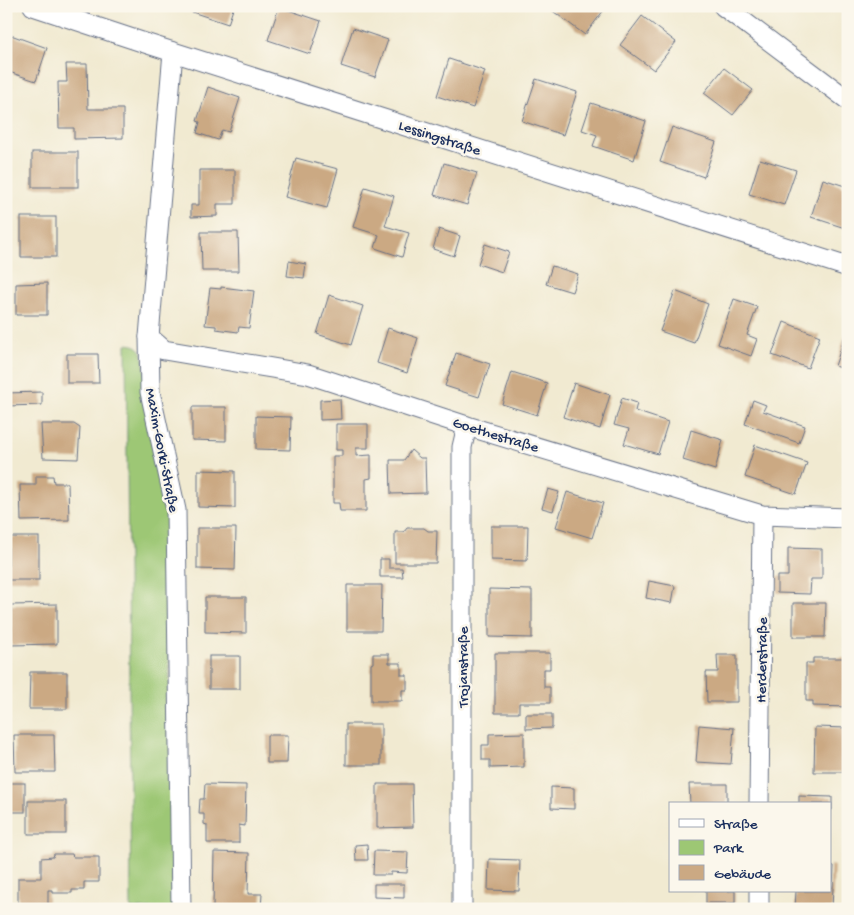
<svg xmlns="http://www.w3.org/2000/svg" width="854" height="915" viewBox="0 0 854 915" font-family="'Gochi Hand',sans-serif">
  <rect width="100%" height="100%" fill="#fbf7ec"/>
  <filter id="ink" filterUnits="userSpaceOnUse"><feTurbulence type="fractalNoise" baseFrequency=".02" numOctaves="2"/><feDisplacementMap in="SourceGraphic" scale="10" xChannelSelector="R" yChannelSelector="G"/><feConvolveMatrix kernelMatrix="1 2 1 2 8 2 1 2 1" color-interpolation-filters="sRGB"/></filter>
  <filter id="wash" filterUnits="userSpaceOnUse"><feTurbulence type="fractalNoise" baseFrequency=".0096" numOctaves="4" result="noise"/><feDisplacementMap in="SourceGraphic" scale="20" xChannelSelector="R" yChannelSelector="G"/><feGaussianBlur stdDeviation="1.12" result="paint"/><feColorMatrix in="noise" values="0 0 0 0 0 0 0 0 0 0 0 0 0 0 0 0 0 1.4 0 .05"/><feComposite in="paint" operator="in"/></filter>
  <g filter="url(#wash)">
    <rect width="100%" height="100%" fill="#f1ead1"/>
    <path fill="#9dc774" stroke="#5c7b69" d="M126,344c8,1 12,1 16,8l25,159 6,398h-42z"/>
    <g id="blocks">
      <g fill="#cba983">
        <path d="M187,6h47l-6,18 -42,-14z"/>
        <path d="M546,6h61l-22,29z"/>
        <path d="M279,7l42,14 -11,33 -42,-14z"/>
        <path d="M642,16l34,26 -22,28 -34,-25z"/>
        <path d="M353,28l35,12 -13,37 -34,-11z"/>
        <path d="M8,34l39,14 -11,33 -30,-10v-32z"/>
        <path d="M449,59l36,12 -12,37 -36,-12z"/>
        <path d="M66,64h21l1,45h35v29l-49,1v-11h-15l-1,-46h9z"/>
        <path d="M724,68l29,22 -20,25 -29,-22z"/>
        <path d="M536,79l41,13 -14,43 -41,-14z"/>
        <path d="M208,87l32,11 -11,34 -7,-2 -4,10 -21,-7 3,-11 -3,-1z"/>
        <path d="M591,103l55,18 -12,39 -41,-14 4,-11 -15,-5z"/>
        <path d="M672,127l44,15 -12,35 -44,-15z"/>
        <rect x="32" y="152" width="46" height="35"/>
        <path d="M296,158l42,11 -11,39 -42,-11z"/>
        <path d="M760,159l36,11 -12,35 -35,-11z"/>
        <path d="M444,163l33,10 -10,32 -33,-10z"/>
        <path d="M199,170h36v34h-18v12l-26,1v-12h8z"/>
        <path d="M823,179l25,8v42l-37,-12z"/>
        <path d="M365,187l29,9 -9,30 24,7 -7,24 -27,-9 4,-13 -26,-8z"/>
        <rect x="21" y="217" width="35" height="40"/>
        <path d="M439,229l21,7 -6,20 -21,-7z"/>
        <path d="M201,232h37l1,39h-37z"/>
        <path d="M485,244l24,8 -7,20 -24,-8z"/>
        <path d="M289,261l17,3 -2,14 -17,-2z"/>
        <path d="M552,266l26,8 -6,18 -26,-8z"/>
        <path d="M47,283v32h-31v-31z"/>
        <path d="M221,287l33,4 -5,37 -10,-1 -1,5 -22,-3v-3l-11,-1 5,-37 11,1z"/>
        <path d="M675,291l33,13 -14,39 -34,-12z"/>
        <path d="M329,295l34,11 -12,39 -34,-11z"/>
        <path d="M734,299l23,8 -10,28 10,4 -6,17 -33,-12z"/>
        <path d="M784,322l36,14 -12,32 -36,-13z"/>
        <path d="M388,328l30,10 -11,35 -30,-10z"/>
        <path d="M847,330h1v40l-13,-4z"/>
        <path d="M456,353l34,11 -11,33 -34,-11z"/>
        <path d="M67,354h31l1,29h-32z"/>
        <path d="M512,372l35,11 -10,32 -35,-11z"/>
        <path d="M574,383l36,12 -10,34 -37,-12z"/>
        <path d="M42,392v13l-36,1v-13z"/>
        <path d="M622,398l15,5 -2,8 33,11 -10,32 -34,-10 5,-15 -15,-4z"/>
        <path d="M340,399l1,20 -21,1v-20z"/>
        <path d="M753,400l13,5 -3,6 42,15 -6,17 -54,-19z"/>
        <path d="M192,407h34v34l-34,-1z"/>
        <path d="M256,416l35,1 -1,33 -34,-1z"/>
        <path d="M41,424h33l6,4 -2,31 -35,-1z"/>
        <path d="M336,424h32v24h-12v8l15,-1v23l-5,1v32h-26l-1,-8h-6v-47h9v-6h-6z"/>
        <path d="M691,430l32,10 -8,30 -32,-10z"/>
        <path d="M755,445l52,18 -11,31 -51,-17z"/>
        <path d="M411,450l9,8h5l1,35 -35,1 -1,-34h14z"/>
        <path d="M198,470l37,1v37l-37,-1z"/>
        <path d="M36,476h17l1,7h14l1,37 -48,1 -1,-36h16z"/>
        <path d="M548,489l11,3 -6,19 -11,-3z"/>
        <path d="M567,492l36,11 -11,35 -36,-11z"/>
        <path d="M491,526h37l-1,35 -36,-1z"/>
        <path d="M197,528h39l-1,42 -38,-1z"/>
        <path d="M407,528h17l4,3h9l-1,32h-41v-31h9z"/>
        <rect x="8" y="537" width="31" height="43"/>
        <path d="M788,548l34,1v30h-11l-1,15 -33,-1v-17h11z"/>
        <path d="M380,559h9v9h13l1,9h-23z"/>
        <path d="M649,581l26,5 -3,17 -26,-5z"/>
        <path d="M347,585h35l-1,46h-34z"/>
        <path d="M489,589l43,1v48l-43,-1z"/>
        <path d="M205,597h41v36l-41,-1z"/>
        <path d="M793,603h33l-1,34h-32z"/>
        <path d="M57,604v40l-46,1v-40z"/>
        <path d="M495,653h55v16h-6v18h6v16h-31v10h-24z"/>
        <path d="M373,654h16v9h12v12h6v15h-5v11h-31v-37l2,-1z"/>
        <path d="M717,655h20v47h-30l-1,-30h12z"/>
        <rect x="209" y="656" width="31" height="33"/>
        <path d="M813,658h35v49l-35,-1v-5h-7v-38h7z"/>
        <path d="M30,672h37v37h-38z"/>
        <path d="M526,714h26v14l-26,1z"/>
        <rect x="346" y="724" width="35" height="41"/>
        <path d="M699,725l35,3 -3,36 -35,-2z"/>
        <path d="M815,727l33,1v44h-34z"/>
        <path d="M524,733v34l-34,1v-8h-8v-15h7v-11z"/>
        <path d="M14,735h40l1,37h-40z"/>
        <path d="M267,735h21l-1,28h-20z"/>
        <rect x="6" y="783" width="19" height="29"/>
        <path d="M205,784l41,1 -1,41 -6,-1v18h-32v-18l-3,-1v-10h-5l1,-15h4z"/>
        <path d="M377,784h35l1,43 -36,1z"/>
        <path d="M689,784h38v20h-37z"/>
        <path d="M551,787l23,1v21l-23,-1z"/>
        <path d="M799,796l33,1v13h-2v-6h-31z"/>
        <rect x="28" y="801" width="38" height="33"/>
        <path d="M367,844l1,16h-12l-1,-15z"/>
        <path d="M374,851l34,1 -1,21 -16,-1v3h-18z"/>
        <path d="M214,852l35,1 -1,41h14l-1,15 -48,-1z"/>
        <path d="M54,854h18l1,3h26v25h-15v8h-12v3h-19v-3h-5v15l-30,1v-28h23v-20l12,-1z"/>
        <path d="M489,859l31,1 -1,31 -31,-1z"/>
        <path d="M830,865l4,1 -2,43h-37l1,-18h34z"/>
        <path d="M374,884h30v14l-30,-1z"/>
        <rect x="706" y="891" width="29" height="12"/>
      </g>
    </g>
  </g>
  <g filter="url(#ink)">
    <use href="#blocks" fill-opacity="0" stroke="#667086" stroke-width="1"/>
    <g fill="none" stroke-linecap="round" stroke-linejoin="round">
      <g stroke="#667086" stroke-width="21">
        <g id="minor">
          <path d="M33,6l115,38 700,223"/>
          <path d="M723,6l125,94"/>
          <path d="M173,52l-24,285 1,55 26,118 5,399"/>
          <path d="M149,337l15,13 144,24 159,52 295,89 86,3"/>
          <path d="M759,804l3,-289"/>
          <path d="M759,891v18"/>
          <path d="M462,909v-462l5,-21"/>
        </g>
      </g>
      <use href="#minor" stroke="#fff" stroke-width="19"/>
    </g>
  </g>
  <g text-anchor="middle" stroke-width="5" stroke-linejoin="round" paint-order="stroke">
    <g font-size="15" fill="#1b2f5e" stroke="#fbf7ec">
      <text transform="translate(440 137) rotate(18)" y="5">Lessingstraße</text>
      <text transform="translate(496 434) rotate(17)" y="5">Goethestraße</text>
      <text transform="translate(163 450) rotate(79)" y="5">Maxim-Gorki-Straße</text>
      <text transform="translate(761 660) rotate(-89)" y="5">Herderstraße</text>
      <text transform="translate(462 667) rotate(-90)" y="5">Trojanstraße</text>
    </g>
  </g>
  <rect width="854" height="915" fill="none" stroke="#fbf7ec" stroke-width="25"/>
  <rect x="669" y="802" width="162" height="90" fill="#fbf7ec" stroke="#a1a7b3"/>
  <rect x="679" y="819" width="25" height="8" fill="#ffffff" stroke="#a1a7b3"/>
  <text x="714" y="828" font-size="15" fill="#1b2f5e">Straße</text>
  <rect x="679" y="840" width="25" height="15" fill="#9dc774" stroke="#a1a7b3"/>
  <text x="714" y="852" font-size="15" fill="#1b2f5e">Park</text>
  <rect x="679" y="865" width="25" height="15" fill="#cba983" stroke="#a1a7b3"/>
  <text x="714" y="878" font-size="15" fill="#1b2f5e">Gebäude</text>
</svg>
